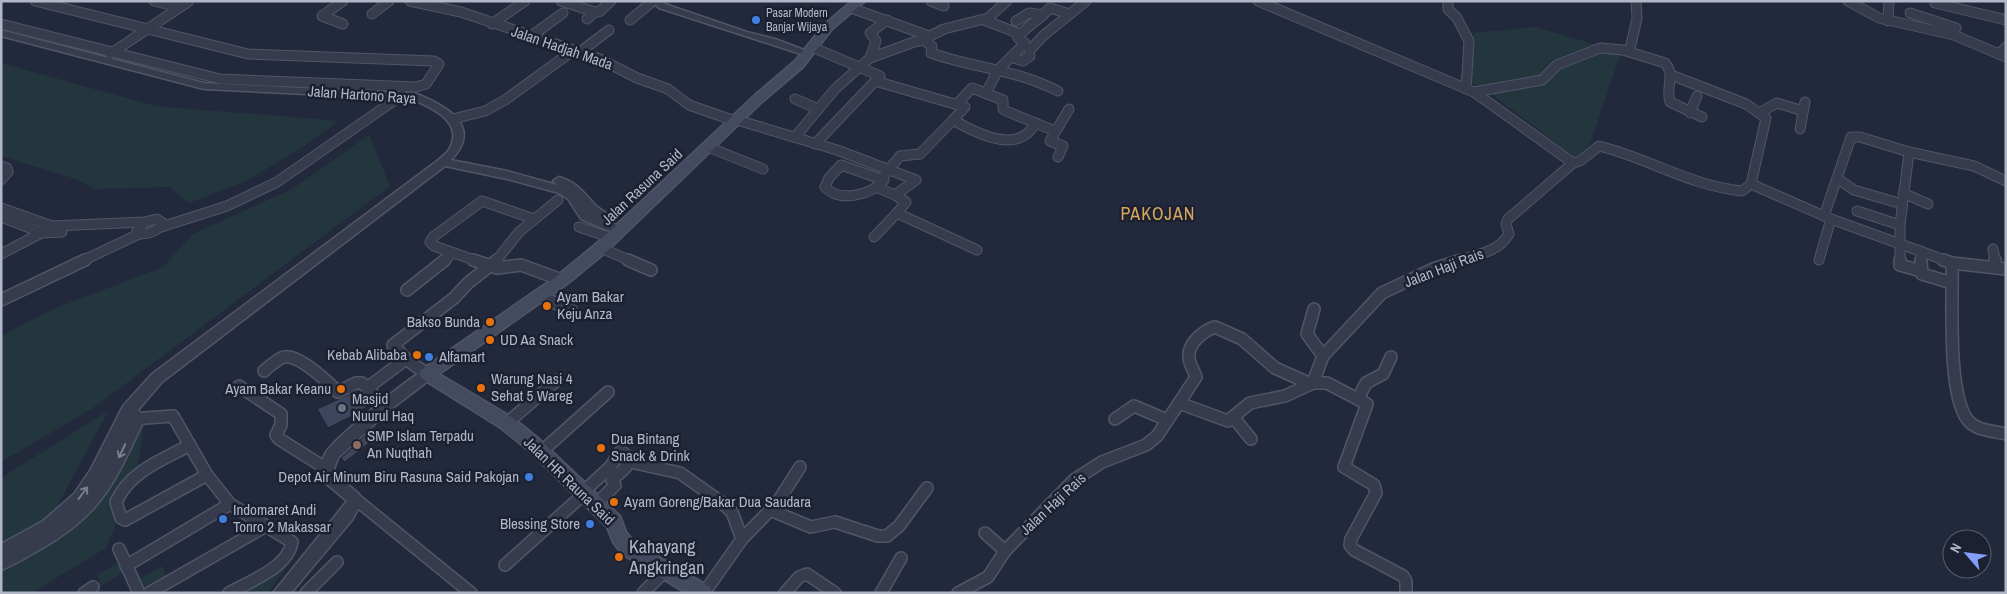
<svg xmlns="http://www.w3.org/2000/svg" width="2007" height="594" viewBox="0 0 2007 594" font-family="'Archivo Narrow',sans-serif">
  <rect width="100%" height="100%" fill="#22293c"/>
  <g fill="#24363d">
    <path d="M1535,27l86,25 -31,92 -14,14 -90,-68 -26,-12 14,-45z"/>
    <path d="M1,63l154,43 184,15 -41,29 -52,31 -57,22 -20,-16 -74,2 -19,-10 -75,-23z"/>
    <path d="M369,135l21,51 -297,222 -92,54v-126l50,-26 112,-43 30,-33 99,-45z"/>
    <path d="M108,411l-56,105 -51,31v-69z"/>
    <path d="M144,426l-8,49 -30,73 -75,45h-30v-34l52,-28z"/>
    <path d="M118,563l4,10 -21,13 -4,-11z"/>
    <path d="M289,563l-21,30 -25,-2z"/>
    <path d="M162,566l6,14 -22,13 -6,-14z"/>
  </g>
  <g fill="#3e455d" stroke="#1d2333">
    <path d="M357,391l10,16 -13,7v1l-26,13 -11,-19z"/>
    <path d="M371,430l8,5 -34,27 -4,-4z"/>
  </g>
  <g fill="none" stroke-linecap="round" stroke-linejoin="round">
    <g stroke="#515667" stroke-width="11">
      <g id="minor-far1">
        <path d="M154,1l25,6"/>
        <path d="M343,1l-21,15 21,8"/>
        <path d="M410,1l51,11 139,47 37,19 31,11 21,16 46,16"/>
        <path d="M561,1l34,11 -8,7"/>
        <path d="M931,1l13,5"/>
        <path d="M1007,1l-19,17 -44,11 -14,7 -4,6 6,4 -1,7c42,15 87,17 127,38"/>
        <path d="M1258,1l216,91 99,71"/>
        <path d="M1448,1v8l9,9 12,23 -3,48"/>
        <path d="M1848,1l31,17 75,17 52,22"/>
        <path d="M1935,3l71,17"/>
        <path d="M851,8l78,28"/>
        <path d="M599,12l12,-11"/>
        <path d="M1910,13l46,15"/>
        <path d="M372,14l17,-13"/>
        <path d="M630,20l23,-19"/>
        <path d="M984,20l36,14 23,-19"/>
        <path d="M1016,21l13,-8 14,2 7,-7 20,6"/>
        <path d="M1888,21l1,-20"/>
        <path d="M1,24l219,55 196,8 10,-3 13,-20 -5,-3 -186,-7 -213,-53"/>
        <path d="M492,24l33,-23"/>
        <path d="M530,37l33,-24"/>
        <path d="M812,47l68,29 -65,68"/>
        <path d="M1630,49l7,-31 -1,-17"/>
        <path d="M580,52l29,-22"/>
        <path d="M110,54l78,-52"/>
        <path d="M1999,54l7,-7"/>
        <path d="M1011,57l12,4 7,-5 -1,-5 15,-16 42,-34"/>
        <path d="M870,58l44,-16 12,-2"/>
        <path d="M875,81l90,26 -12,13"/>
        <path d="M1474,92l68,-12 15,-15 43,-17 23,2 42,13c11,12 0,25 5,39l32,15"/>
        <path d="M986,93l12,-23 27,-27 -7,-5 2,-4"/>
        <path d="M795,99l23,10"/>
        <path d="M957,104l15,-16 31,12v9l3,2 49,20"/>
        <path d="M1761,112l16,-9 26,8"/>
        <path d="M1690,113l7,-17"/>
        <path d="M453,119l32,-8 20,-11 69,-50"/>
        <path d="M737,120l100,30 79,30 -21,15 11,7 -9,11 80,37"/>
        <path d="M1800,129l5,-27"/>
        <path d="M795,137l41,-49 34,-30 6,-17 -6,-8 17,-13"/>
        <path d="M708,147l55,22"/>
        <path d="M1909,152l65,14 32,15"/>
        <path d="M1058,157l5,-11 -13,-5 19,-32"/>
        <path d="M841,165l43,15c-12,15 -45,23 -59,7l4,-9z"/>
        <path d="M1,166l6,2 1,4 -7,8"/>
        <path d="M881,179l19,-23 20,-2 33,-34c18,10 52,29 72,15 5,-3 8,-8 11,-12"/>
        <path d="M1838,179l16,11 48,14"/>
        <path d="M1751,184l80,35 116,42"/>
        <path d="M878,188l17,7"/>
        <path d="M1903,193l25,11"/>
        <path d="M1,208l51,18 93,-4"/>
        <path d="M1857,211l43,14"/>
        <path d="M1824,216l27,-79h9l49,15 -9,73v36"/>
        <path d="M1,217l42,16 19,-1"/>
        <path d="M157,219l6,4c-6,9 -14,11 -24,11l-2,-3 8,-9z"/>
        <path d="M161,227l66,-21 50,-24 125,-87"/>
        <path d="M579,227l33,11"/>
        <path d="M874,237l23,-24"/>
        <path d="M601,248l30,13"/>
        <path d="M1993,249l2,12"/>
        <path d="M1921,251v10"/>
        <path d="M1,254l46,-24"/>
        <path d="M1819,260l12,-41"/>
        <path d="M82,261l57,-27"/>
        <path d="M443,261l10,-8"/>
        <path d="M477,261l-43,-15 -4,-4 3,-5 49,-36 52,18"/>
        <path d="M496,261l23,-29 39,-32"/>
        <path d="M1457,261c19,-6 42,-9 52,-27l-3,-10 2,-5 65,-56 7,-2 19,-15c49,12 92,40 143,45l9,-7 15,-66 -20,-14 -75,-29"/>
      </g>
    </g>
    <g stroke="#515667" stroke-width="14">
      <g id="minor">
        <path d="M473,260l24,8 24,-3 41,15"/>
        <path d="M628,260l23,10"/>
        <path d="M1900,260v5l21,6"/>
        <path d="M1921,260l1,14 30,9"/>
        <path d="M1943,260l9,3 54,6"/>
        <path d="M1995,260l1,8"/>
        <path d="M1952,263c1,36 -5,128 15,156 8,12 27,12 39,15"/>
        <path d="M407,290l38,-30"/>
        <path d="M540,296l31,14"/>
        <path d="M1,300l84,-40"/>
        <path d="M1314,309l-7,25 16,22"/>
        <path d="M264,371c6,-5 13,-12 20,-14 15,-3 44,25 54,35l18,-9h6l23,23"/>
        <path d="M427,374l-21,-15 -13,-14 61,-47 14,-15 29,-23"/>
        <path d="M1313,383h14l40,21 -23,63 30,18 2,8 -25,46 -1,6 4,5 49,26 3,5v12"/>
        <path d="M239,386l42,28v11l-5,10 3,4 48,30"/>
        <path d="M367,388l39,-29"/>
        <path d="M1358,399l8,-16 17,-9 8,-17"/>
        <path d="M1179,403l17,-26c-2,-7 -7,-13 -7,-20 -1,-14 14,-26 26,-30l27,12 33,29 36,16"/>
        <path d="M1234,418l17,21"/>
        <path d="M132,419l41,-3 34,59 23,29 62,38c-4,26 -42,39 -63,51"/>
        <path d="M1115,419l19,-13 33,14"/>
        <path d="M507,423l50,-43"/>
        <path d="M190,445c-28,15 -60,26 -74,57l5,16 4,2 82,-45"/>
        <path d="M541,452l67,-60"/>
        <path d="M582,493l28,-26 11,-16 14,12 45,10 41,29 11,10 10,27"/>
        <path d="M354,498l117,95"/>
        <path d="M595,506l20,-21 -3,-5 14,-13"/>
        <path d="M770,510l41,17 24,-5 43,14h9l12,-10 28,-38"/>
        <path d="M985,533l20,18"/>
        <path d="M119,549l20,44"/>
        <path d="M505,565l79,-71"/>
        <path d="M126,566l104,-62"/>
        <path d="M84,593l9,-6"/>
        <path d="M149,593l117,-67"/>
        <path d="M306,593l31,-31"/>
        <path d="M643,593l23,-23"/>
        <path d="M704,593l38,-54 35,-36 23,-36"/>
        <path d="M785,593l14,-16 8,-3 28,19"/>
        <path d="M881,593l20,-35"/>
        <path d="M958,593l30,-16 17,-26 69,-71 28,-18 44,-17 11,-9 22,-33 49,18 22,-18 35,-7 28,-13 10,-27 59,-63 51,-24 28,-9"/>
      </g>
    </g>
    <g stroke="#515667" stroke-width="3">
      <g id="tertiary">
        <path d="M652,1h11l2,3 82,28 28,7 37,14 -5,3 -148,-48z"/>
        <path d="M1,30l203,53 213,11c29,12 67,32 34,66l56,11 50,14 -4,-4 6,-4c18,5 25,16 37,29 5,4 12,7 16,12l-4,3 15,7 2,3 -6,4 -38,-16 -13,-20 -9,-6 -52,-14 -62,-13 -283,216 -24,28 7,8c-30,64 -42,96 -106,132 -12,7 -25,15 -38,20v-26l42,-23 31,-27 17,-25 32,-63 29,-32 281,-210c5,-4 14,-10 17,-16 14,-27 -20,-41 -39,-49l-207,-10 -203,-53z"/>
        <path d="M427,369l5,1 2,4 -2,4 -42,32 -52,48 -4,11 1,5 24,20 3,8 -10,18 -61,73h-18l74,-92 -24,-20c-5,-9 -2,-20 3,-29 9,-14 86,-78 101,-83z"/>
      </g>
    </g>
    <g stroke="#515667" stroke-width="3">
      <path id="secondary" d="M852,1h13l-33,28 -29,38 -40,34 -157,151 -39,32 -128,90 74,44 26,21 81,77 6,16 8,10 76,45 2,6h-26l-64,-39 -9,-12 -6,-15 -80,-78 -26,-21 -80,-50 -2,-4 2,-4 136,-94 39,-32 159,-149 40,-34 29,-36z"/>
    </g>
    <use href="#minor-far1" stroke="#363b4d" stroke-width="9"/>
    <use href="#minor" stroke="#363b4d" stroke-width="11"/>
    <use href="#tertiary" fill="#363b4d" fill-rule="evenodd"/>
    <use href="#secondary" fill="#444a60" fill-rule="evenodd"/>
  </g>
  <defs><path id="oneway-shaft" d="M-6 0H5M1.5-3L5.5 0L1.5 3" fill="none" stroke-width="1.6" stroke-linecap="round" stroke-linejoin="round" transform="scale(1.25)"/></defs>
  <g stroke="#7a7f91">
    <use href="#oneway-shaft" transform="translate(122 451) rotate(115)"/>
    <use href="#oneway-shaft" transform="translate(83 493) rotate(-53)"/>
  </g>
  <g fill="#3f7fe0" stroke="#1b2131" stroke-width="2">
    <circle cx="756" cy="20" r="5"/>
    <circle cx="429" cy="357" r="5"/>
    <circle cx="529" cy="477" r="5"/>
    <circle cx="223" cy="519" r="5"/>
    <circle cx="590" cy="524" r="5"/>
  </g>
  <g fill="#e8710a" stroke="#1b2131" stroke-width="2">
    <circle cx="547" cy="306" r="5"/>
    <circle cx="490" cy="322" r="5"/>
    <circle cx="490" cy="340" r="5"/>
    <circle cx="417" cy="355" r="5"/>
    <circle cx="481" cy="388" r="5"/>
    <circle cx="341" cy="389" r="5"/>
    <circle cx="601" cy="448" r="5"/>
    <circle cx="614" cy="502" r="5"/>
    <circle cx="619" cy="557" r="5"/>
  </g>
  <circle fill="#6b7280" stroke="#1b2131" stroke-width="2" cx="342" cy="408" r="5"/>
  <circle fill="#8d6e63" stroke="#1b2131" stroke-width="2" cx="357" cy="445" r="5"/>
  <g text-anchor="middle" stroke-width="5" stroke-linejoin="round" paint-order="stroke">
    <g font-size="12" fill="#b1b6c8" stroke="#1b2131" text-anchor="start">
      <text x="766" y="17">Pasar Modern<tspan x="766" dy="14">Banjar Wijaya</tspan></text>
    </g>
    <g font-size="15" fill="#b1b6c8" stroke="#1b2131">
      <text transform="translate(562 48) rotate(19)" y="5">Jalan Hadjah Mada</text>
      <text transform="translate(362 95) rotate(4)" y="5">Jalan Hartono Raya</text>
      <text transform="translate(642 187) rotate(-43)" y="5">Jalan Rasuna Said</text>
      <text transform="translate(1444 268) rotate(-21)" y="5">Jalan Haji Rais</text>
      <text transform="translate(569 481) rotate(44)" y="5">Jalan HR Rauna Said</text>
      <text transform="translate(1053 504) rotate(-43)" y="5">Jalan Haji Rais</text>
    </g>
    <g font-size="15" fill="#b1b6c8" stroke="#1b2131" text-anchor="start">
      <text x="557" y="302">Ayam Bakar<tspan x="557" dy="17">Keju Anza</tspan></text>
      <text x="480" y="327" text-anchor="end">Bakso Bunda</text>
      <text x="500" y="345">UD Aa Snack</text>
      <text x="407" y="360" text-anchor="end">Kebab Alibaba</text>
      <text x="439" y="362">Alfamart</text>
      <text x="491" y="384">Warung Nasi 4<tspan x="491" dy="17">Sehat 5 Wareg</tspan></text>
      <text x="331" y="394" text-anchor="end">Ayam Bakar Keanu</text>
      <text x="352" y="404">Masjid<tspan x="352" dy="17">Nuurul Haq</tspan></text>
      <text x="367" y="441">SMP Islam Terpadu<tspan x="367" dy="17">An Nuqthah</tspan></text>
      <text x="611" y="444">Dua Bintang<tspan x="611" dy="17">Snack &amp; Drink</tspan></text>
      <text x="519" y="482" text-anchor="end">Depot Air Minum Biru Rasuna Said Pakojan</text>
      <text x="624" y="507">Ayam Goreng/Bakar Dua Saudara</text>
      <text x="233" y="515">Indomaret Andi<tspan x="233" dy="17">Tonro 2 Makassar</tspan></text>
      <text x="580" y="529" text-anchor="end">Blessing Store</text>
    </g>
    <g font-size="18" letter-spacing="1" fill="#d8a65d" stroke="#1b2131">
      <text x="1158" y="220">PAKOJAN</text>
    </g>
    <g font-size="18" fill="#b1b6c8" stroke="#1b2131" text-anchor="start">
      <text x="629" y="553">Kahayang<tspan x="629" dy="21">Angkringan</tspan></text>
    </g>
  </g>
  <rect width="2007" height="594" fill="none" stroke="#b1b6c8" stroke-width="5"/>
  <g transform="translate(1967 554) rotate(298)"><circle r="24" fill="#1b2131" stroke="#575d6d"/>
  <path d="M0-4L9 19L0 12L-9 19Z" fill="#839efb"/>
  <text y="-8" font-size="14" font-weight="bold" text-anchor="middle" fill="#b1b6c8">N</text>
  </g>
</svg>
